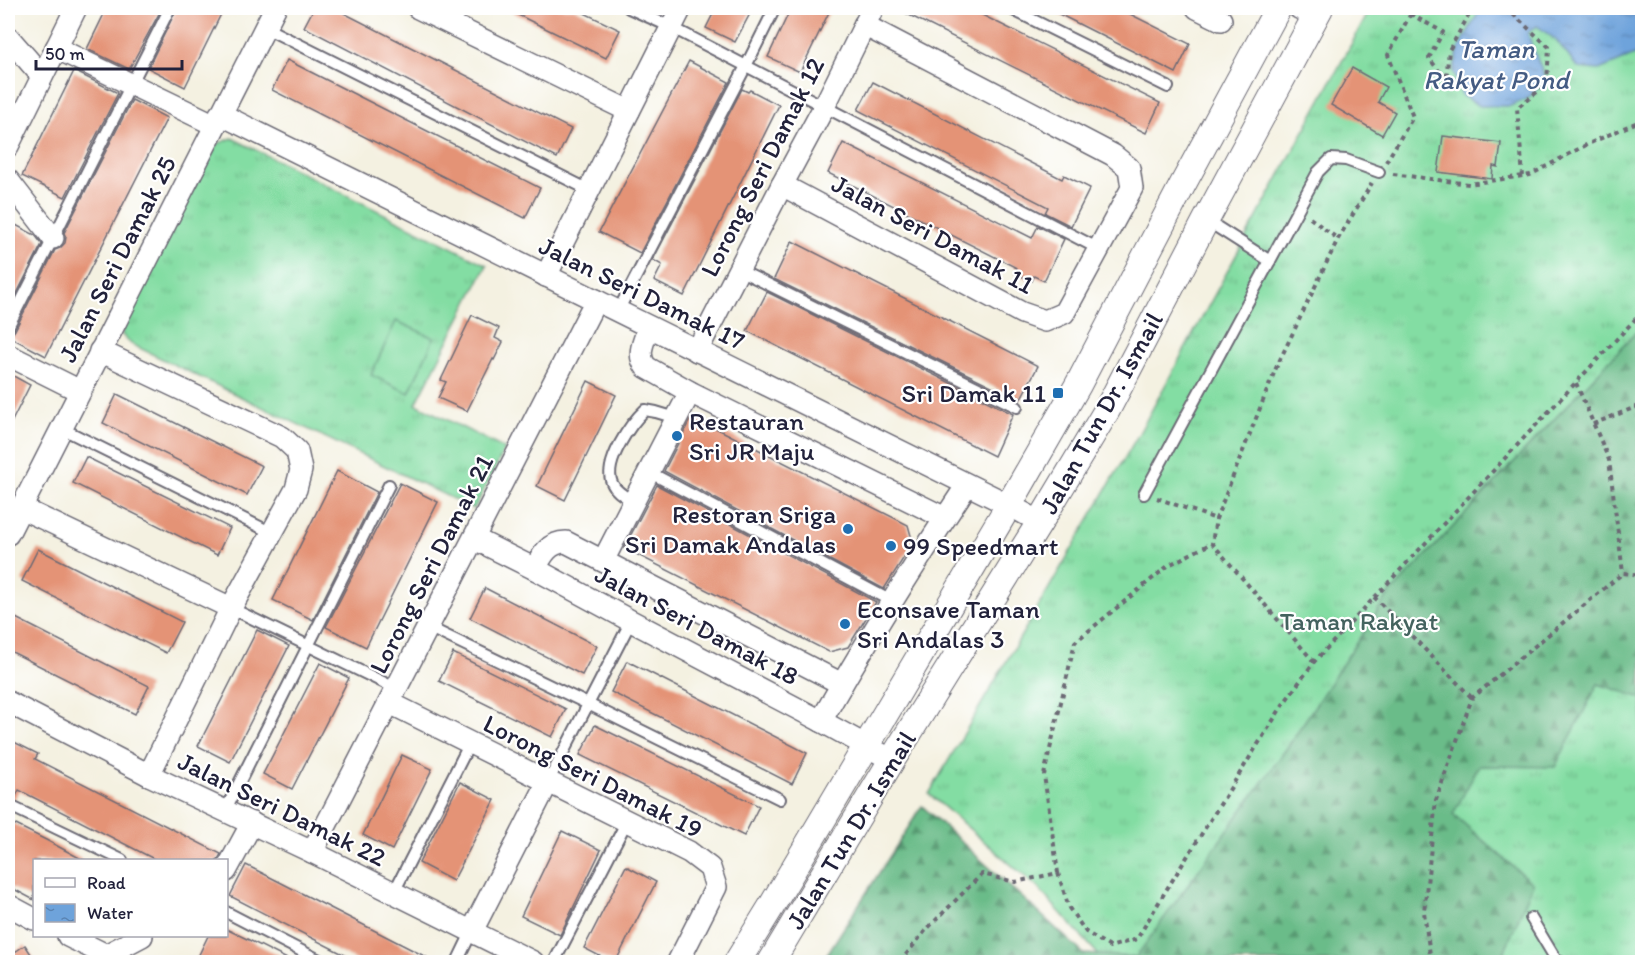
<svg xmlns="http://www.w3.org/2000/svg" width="1650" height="970" viewBox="0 0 1650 970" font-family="Itim,sans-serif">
  <defs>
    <pattern id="grass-tufts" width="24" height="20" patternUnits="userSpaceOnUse" patternTransform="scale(1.5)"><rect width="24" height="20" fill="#83dda3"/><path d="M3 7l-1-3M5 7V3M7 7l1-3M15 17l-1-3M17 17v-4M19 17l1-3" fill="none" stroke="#71bd8d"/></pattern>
    <pattern id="forest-firs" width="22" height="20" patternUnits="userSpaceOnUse" patternTransform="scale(1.5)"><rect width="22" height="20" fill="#6abc89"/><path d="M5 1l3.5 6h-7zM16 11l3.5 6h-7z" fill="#579871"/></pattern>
    <pattern id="water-ripples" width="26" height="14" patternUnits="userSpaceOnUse" patternTransform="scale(1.5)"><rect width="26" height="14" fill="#6ea3db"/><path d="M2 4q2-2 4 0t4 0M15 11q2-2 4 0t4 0" fill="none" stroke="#5a84b3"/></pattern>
  </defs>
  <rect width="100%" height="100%" fill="#fff"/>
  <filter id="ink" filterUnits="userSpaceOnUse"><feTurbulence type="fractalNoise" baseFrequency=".0167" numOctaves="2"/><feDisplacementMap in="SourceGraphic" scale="12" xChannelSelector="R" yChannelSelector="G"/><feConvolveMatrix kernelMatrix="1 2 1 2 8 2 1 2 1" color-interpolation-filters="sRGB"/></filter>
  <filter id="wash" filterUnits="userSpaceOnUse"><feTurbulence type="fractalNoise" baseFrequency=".008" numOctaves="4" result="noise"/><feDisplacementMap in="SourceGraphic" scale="24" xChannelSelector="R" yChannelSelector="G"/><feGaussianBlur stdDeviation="1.35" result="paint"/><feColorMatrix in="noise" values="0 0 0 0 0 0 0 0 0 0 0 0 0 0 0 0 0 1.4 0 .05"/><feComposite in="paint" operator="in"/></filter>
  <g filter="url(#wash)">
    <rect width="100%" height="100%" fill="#f4f1e1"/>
    <g fill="url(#grass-tufts)" stroke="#52806f" stroke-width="1.5">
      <path d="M1371,8h271v954h-537l-68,-75 -108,-93 208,-357z"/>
      <path d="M232,138l255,127 -71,139 89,45 -31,60 -343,-165 -9,-9 1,-16 94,-175z"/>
    </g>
    <path fill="url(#forest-firs)" stroke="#466f62" stroke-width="1.5" d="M1642,326v372l-44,-14 -43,83 -76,-1 -26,48 80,70 -30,71 16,7h-697l100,-156 162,148 52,3 153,-212 97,-147z"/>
    <path fill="#83dda3" stroke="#52806f" stroke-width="1.5" d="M396,321l38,17 -25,55 -38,-18z"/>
    <path fill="url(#water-ripples)" stroke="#48628b" stroke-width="1.5" d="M1481,8h143l18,11v33l-43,18 -21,-2 -22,-28 -19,-14 -9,7 4,13 14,34 -19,19 -17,7h-30l-18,-10 -9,-24 6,-24z"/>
    <g id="blocks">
      <g fill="#e49376">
        <path d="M107,8h55l-33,61 -42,-20z"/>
        <path d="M177,8h47l-39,79 -37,-19z"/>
        <path d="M314,8h20l237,121 -14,29 -253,-131z"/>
        <path d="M504,8h70l46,22 -14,28z"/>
        <path d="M716,8h37l-18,34 -29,-14z"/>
        <path d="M791,8h40l-31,64 -32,-15z"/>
        <path d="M895,8h73l192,95 -14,30z"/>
        <path d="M1047,8h71l72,36 -14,29z"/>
        <path d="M287,60l253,128 -15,30 -253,-128z"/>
        <path d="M689,61l40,21 -89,171 -41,-21z"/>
        <path d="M1352,68l34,19 -8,15 17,10 -13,23 -51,-30z"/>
        <path d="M74,71l44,22 -53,104 -43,-21z"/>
        <path d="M873,82l189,97 2,-4 26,13 -19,38 -26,-13 3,-6 -190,-97z"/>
        <path d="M742,89l6,3 2,-2 29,15 -95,191 -30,-15 8,-16 -9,-5z"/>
        <path d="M132,100l35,18 -121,238 -38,-20v-2h4l3,-4 40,-80 5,-2 5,-5 1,-6 -2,-4z"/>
        <path d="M1443,136l58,7 -3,24 -5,-1 -1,13 -54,-7z"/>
        <path d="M843,143l189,95 6,-12 26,13 -20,42 -10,-5 -2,5 -17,-8 2,-5 -189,-95z"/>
        <path d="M8,221l27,14 7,9 -34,67z"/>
        <path d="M792,241l246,125 -18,34 -246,-121z"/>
        <path d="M767,292l246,122 -19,42 -247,-125z"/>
        <path d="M472,315l27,13 -4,10 8,4 -9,18 -1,-1 -26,52 -29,-13 8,-16 -5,-2z"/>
        <path d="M8,373l22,12 -22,44z"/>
        <path d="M588,381l28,14 -51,105 -28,-14z"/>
        <path d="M117,394l145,72 -15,29 -144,-72z"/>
        <path d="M692,416l216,109 5,18 -29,46 -220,-118z"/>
        <path d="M86,457l144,71 -13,27 -144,-72z"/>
        <path d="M337,471l40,21 -64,128 -40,-20z"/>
        <path d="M400,483l38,19 -72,145 -40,-20z"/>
        <path d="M657,485l219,117 -28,45 -19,5 -205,-104z"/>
        <path d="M38,549l144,73 -16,31 -144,-72z"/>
        <path d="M485,588l112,58 -15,29 -112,-57z"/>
        <path d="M8,614l141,72 -14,28 -127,-64z"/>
        <path d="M257,630l32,16 -59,116 -32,-16z"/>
        <path d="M453,653l113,56 -14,28 -113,-56z"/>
        <path d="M627,661l180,92 -15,31 -181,-92z"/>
        <path d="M320,663l29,15 -57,111 -29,-15z"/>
        <path d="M595,725l164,81 -15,30 -164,-81z"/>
        <path d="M8,739l30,15 -3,5 186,95 -4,7h-59l-139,-71 -5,10 -6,-2z"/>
        <path d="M402,755l30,14 -40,81 -29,-15z"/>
        <path d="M460,782l35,18 -42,81 -34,-18z"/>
        <path d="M8,821l40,20 37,20h-51v39l-26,-14z"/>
        <path d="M562,831l39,19 -41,85 -39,-19z"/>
        <path d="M246,865l16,8 176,90h-77l-20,-10 -111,-57z"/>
        <path d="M626,866l30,16 -41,81h-2l-29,-15z"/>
        <path d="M226,929l21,10 48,24h-100l13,-27h18z"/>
        <path d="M25,945l12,18h-29v-6z"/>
      </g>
    </g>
  </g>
  <g filter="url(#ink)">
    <use href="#blocks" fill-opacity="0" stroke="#6c6a75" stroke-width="1.5"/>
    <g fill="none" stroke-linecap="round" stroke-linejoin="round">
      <g stroke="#6c6a75" stroke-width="14">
        <g id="service">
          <path d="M629,8l42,19 428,222"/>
          <path d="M1009,8l159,79"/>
          <path d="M264,27l325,163"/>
          <path d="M1206,220l64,41"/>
          <path d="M739,270l278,137"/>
          <path d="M618,311l128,-245 29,-58"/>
          <path d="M8,327l162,-319"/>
          <path d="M61,428l211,105"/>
          <path d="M649,472l244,130"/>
          <path d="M1144,494l174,-322 13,-13 15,1 33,12"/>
          <path d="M634,502c-9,-6 -18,-10 -22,-19 -9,-20 19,-60 33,-73l11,2 20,6"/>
          <path d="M231,608l166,81"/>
          <path d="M428,627l160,77 192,95"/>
          <path d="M548,782l83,-161"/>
          <path d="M8,805l114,55"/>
          <path d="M225,811l164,-326"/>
          <path d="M394,892l76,-149"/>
          <path d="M226,912l97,50"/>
          <path d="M1531,918l24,40 5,4"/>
          <path d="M457,962l15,-31"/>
          <path d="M554,962l73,-141"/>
        </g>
      </g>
      <g stroke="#6c6a75" stroke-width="24">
        <g id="minor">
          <path d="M418,8l211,103"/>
          <path d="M1197,8l24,12"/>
          <path d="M1299,8l16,8"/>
          <path d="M8,37l34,39"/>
          <path d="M56,48l159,77"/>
          <path d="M220,114l789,391 31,17"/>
          <path d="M8,146l68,-138"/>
          <path d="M8,180l45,58"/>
          <path d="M782,185l240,128 23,8 19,-8 68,-125 -3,-20 -16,-13 -249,-130"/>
          <path d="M546,276l135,-268"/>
          <path d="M649,327c-5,14 -13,27 -3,40l44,25 255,126"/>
          <path d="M100,351l182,86 15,14 4,19 -5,19 -65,119 -82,167"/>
          <path d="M697,351l85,-166 42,-78 49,-99"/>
          <path d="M8,355l72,36"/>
          <path d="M21,508l210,100"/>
          <path d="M8,534l267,-526"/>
          <path d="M475,539l60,30 96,52 190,100 71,39"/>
          <path d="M603,561l87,-169"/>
          <path d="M535,569c7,-14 14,-27 31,-27l276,142"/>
          <path d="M8,702l141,73 163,77 221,110"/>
          <path d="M390,703l299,149 21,16 6,19 -38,75"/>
          <path d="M821,721c45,-80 95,-159 146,-236"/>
          <path d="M312,852c96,-183 190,-367 284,-552"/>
          <path d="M226,871l26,-48"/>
          <path d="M8,905l26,14"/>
          <path d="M472,931l76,-149"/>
          <path d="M68,936l52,26"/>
          <path d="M106,955l36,-19"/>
        </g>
      </g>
      <g stroke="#6c6a75" stroke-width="28">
        <g id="tertiary">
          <path d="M737,962l34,-55 238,-402 69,-120 105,-201 95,-176"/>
          <path d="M771,962l121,-202 148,-238 67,-112 99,-190 114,-212"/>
        </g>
      </g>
      <g stroke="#6c6a75" stroke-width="4" stroke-dasharray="4.5 4.5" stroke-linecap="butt">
        <path d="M1506,8l43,39 -2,37 -30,24 6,68"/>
        <path d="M1410,14l33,18 -14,26 17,22 3,-30 24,-42"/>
        <path d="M1386,162l27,-45 -25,-62 26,-47"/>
        <path d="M1393,174l76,10 61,-9 58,-31 54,-24"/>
        <path d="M1310,218l28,21"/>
        <path d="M1576,383l33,77 14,113"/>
        <path d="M1593,424l43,-17 6,1"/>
        <path d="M1157,498l59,21"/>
        <path d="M1374,597l98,101"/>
        <path d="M1314,662l-102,-119 4,-24 60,-151 62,-129 34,-56"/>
        <path d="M1058,873l11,35 17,24 24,15 27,-8 28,-47 119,-189 30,-41 328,-350"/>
        <path d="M900,962l26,-32 56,-56 33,8 43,-9 -14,-98 31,-133 94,-77 43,-22"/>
        <path d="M1431,962l-7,-50 12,-112 36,-102 151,-125 19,2"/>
      </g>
      <use href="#service" stroke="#fff" stroke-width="10"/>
      <use href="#minor" stroke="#fff" stroke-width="21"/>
      <use href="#tertiary" stroke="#fff" stroke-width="26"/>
    </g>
  </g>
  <g fill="#1f6fb2" stroke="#fff" stroke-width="2">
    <rect x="1052" y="387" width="12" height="12" rx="3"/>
    <circle cx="677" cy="436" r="6"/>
    <circle cx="848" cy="529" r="6"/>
    <circle cx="891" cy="546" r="6"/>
    <circle cx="845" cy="624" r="6"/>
  </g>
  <g text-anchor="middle" stroke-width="4.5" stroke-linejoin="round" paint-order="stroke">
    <g font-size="26" fill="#22223b" stroke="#fff">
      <text transform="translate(762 167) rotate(-63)" y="9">Lorong Seri Damak 12</text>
      <text transform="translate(933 234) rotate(28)" y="9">Jalan Seri Damak 11</text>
      <text transform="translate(117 259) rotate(-63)" y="9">Jalan Seri Damak 25</text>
      <text transform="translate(642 293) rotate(26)" y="9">Jalan Seri Damak 17</text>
      <text transform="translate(1101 413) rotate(-61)" y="9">Jalan Tun Dr. Ismail</text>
      <text transform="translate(431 564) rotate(-63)" y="9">Lorong Seri Damak 21</text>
      <text transform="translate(697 625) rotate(28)" y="9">Jalan Seri Damak 18</text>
      <text transform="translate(593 776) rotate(27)" y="9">Lorong Seri Damak 19</text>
      <text transform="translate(282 809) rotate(26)" y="9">Jalan Seri Damak 22</text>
      <text transform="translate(851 830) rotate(-59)" y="9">Jalan Tun Dr. Ismail</text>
    </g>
    <g font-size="26" fill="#22223b" stroke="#fff" text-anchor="start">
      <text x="1046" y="402" text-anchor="end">Sri Damak 11</text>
      <text x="689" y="430">Restauran<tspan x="689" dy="30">Sri JR Maju</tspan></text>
      <text x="836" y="523" text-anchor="end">Restoran Sriga<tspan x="836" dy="30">Sri Damak Andalas</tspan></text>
      <text x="903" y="555">99 Speedmart</text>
      <text x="857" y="618">Econsave Taman<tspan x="857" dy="30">Sri Andalas 3</tspan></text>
    </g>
    <g font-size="26" fill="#44635f" stroke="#fff">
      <text x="1359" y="630">Taman Rakyat</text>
    </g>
    <g font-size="27" font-style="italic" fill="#445c83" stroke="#fff">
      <text x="1496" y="58">Taman<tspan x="1496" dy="31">Rakyat Pond</tspan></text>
    </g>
  </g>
  <rect width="1650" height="970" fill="none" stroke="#fff" stroke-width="30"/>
  <rect x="33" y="859" width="195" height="78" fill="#ffffff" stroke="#a7a7b1" stroke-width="1.5"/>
  <rect x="45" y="878" width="30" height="9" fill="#ffffff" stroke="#a7a7b1" stroke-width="1.5"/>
  <text x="87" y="889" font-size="18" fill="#22223b">Road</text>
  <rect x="45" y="904" width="30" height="18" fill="url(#water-ripples)" stroke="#a7a7b1" stroke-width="1.5"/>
  <text x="87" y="919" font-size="18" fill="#22223b">Water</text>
  <path d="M36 60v9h146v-9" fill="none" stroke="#22223b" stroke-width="3"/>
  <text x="45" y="60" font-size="18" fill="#22223b" stroke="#ffffff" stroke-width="4.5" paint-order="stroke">50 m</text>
</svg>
